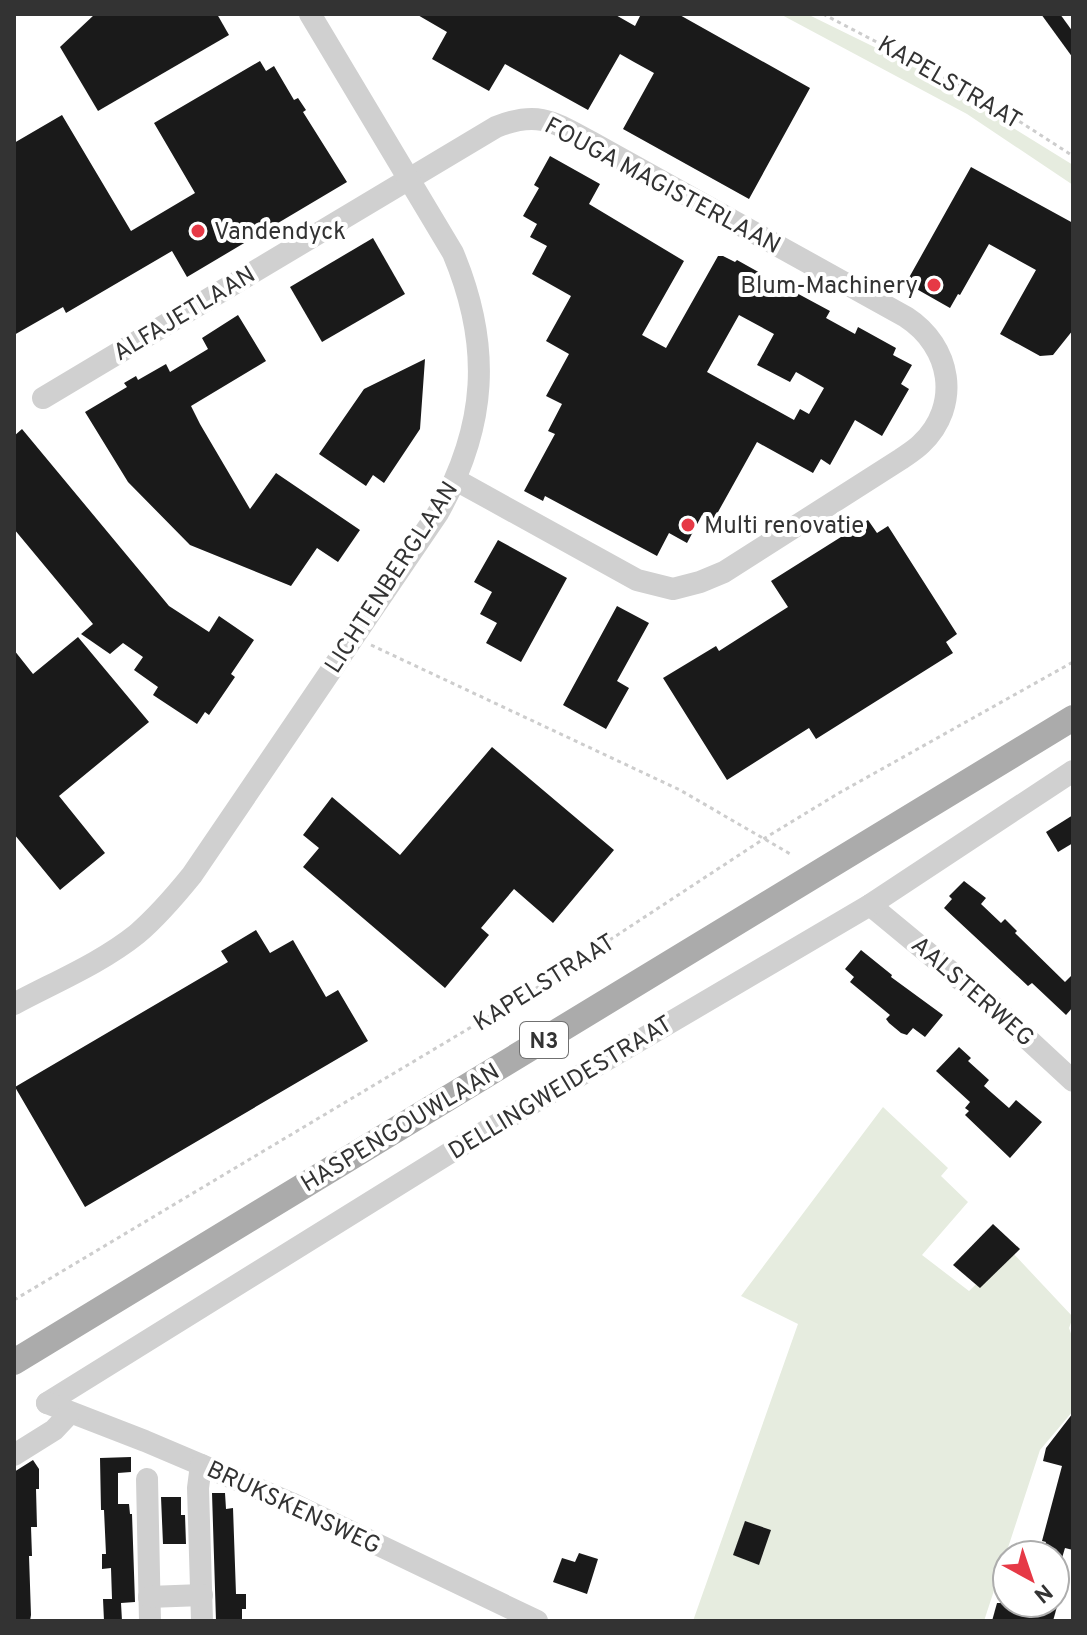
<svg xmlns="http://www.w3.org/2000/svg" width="1087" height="1635" viewBox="0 0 1087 1635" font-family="Overpass,sans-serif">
  <rect width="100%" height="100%" fill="#fff"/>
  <g fill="#e6ecdf">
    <path d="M780,14h27l106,52 160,99v20l-106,-71z"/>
    <path d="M883,1107l65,61 -7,8 27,26 -46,53 47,36 42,-40 62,66 -4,11 4,11v72l-33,39 -56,171h-291l105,-297 -57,-28z"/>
  </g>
  <g fill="#1a1a1a" fill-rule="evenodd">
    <path d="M95,14h122l12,21 -131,76 -38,-64z"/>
    <path d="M416,14h198l21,12 6,-12h37l132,74 -61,111 -126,-70 31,-56 -20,-11 -14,-8 -32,56 -83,-46 -16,27 -57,-32 15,-27z"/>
    <path d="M1041,14h19l13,18v26z"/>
    <path d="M260,61l6,10 8,-5 20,34 4,-2 8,12 -3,2 44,70 -160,95 -15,-26 -106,62 -3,-6 -49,28v-192l48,-28 69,116 64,-38 -41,-70z"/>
    <path d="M550,156l50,28 -11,20 95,57 -42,74 24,13 52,-92h5l12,6 2,-2 25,14 -2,3 18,6 52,28 -4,7 29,16 3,-7 38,21 -3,7 19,10 -11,19 8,5 -27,47 -27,-16 -25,45 -9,-6 -8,14 -56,-31 -44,79 -11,-6 -15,28 -18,-10 -12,23 -112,-60 -2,5 -19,-10 31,-57 -7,-3 14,-27 -16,-8 23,-42 -23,-13 25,-45 -39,-22 15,-28 -17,-9 7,-13 -14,-8 16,-28 -5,-3zM739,315l35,19 -17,31 33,17 6,-10 28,16 -15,26 -9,-5 -6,11 -87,-48z"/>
    <path d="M971,167l102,56v107l-20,25 -13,1 -40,-22 36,-64 -47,-26 -29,51 -2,-1 -8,14 -44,-25z"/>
    <path d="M373,238l32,56 -83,48 -32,-55z"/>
    <path d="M238,315l28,46 -75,45 9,18 50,85 26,-36 84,57 -22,32 -21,-14 -26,38 -101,-41 -62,-63 -43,-70 42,-25 -3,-4 12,-7 2,4 28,-16 4,8 38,-23 -6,-11z"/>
    <path d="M425,359l-5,70 -36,54 -11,-8 -7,11 -47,-32 45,-65z"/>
    <path d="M22,429l147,177 40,26 10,-16 35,24 -23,34 4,3 -26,38 -4,-3 -8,12 -44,-29 5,-8 -24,-17 9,-13 -20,-14 -13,11 -29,-20 12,-10 -79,-95v-93z"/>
    <path d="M868,520l9,13 11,-7 69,108 -11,8 7,11 -137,86 -7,-11 -82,52 -64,-102 53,-32 3,5 69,-44 -17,-26z"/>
    <path d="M498,540l69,38 -46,84 -35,-19 11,-20 -17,-9 12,-22 -18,-10z"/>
    <path d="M617,606l32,17 -32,58 12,7 -23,41 -43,-24z"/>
    <path d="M78,637l71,85 -90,74 46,57 -45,37 -46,-56v-184l19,24z"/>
    <path d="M492,747l122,103 -61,73 -39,-34 -33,39 8,7 -44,53 -142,-121 16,-19 -16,-13 29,-38 68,58z"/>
    <path d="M1073,815v28l-15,9 -12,-20z"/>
    <path d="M964,881l22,17 -5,6 20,19 4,-4 12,12 -2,2 50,49 8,-8v33l-7,8 -34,-32 -4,3 -84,-78 8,-9 -3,-3z"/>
    <path d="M256,930l14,23 23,-13 33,57 12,-7 30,51 -283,166 -70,-120 213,-125 -7,-11z"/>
    <path d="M861,950l31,25 -1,2 52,38 -18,22 -12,-9 -6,7 -6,-2 -12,-10 -3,-4 4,-4 -40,-33 4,-5 -9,-8z"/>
    <path d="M959,1047l12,11 -3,3 21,19 -5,6 25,22 7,-8 26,22 -32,36 -45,-43 4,-4 -4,-3 5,-6 -34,-31z"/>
    <path d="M993,1224l27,25 -40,39 -27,-23z"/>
    <path d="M1073,1413v137l-8,-2 -3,10 -20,-6 4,-10 -4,-1 20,-75 -19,-5 3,-13z"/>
    <path d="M131,1457v15l-13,1v31h11l1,10h2l3,88 -14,1 1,18h-18l-1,-22h9l-1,-31 -9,1v-15h4l-2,-44h-3l-1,-52z"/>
    <path d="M33,1460l6,9v20h-3l1,38h-6l1,29h-3l2,59 -1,6h-14l-2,-149z"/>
    <path d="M212,1493h13l1,16 7,-1 3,86h10v15h-4v12h-26z"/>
    <path d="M161,1497h20v18h4l1,29h-23z"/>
    <path d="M745,1521l26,9 -12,35 -26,-10z"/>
    <path d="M579,1553l19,6 -11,35 -34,-12 9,-24 13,4z"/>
    <path d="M997,1603h61l-5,18h-61z"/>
  </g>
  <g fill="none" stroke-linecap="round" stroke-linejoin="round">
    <g stroke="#cdcdcd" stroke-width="3" stroke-dasharray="4 4" stroke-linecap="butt">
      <path d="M823,14l157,82 93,60"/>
      <path d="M371,645l309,145 112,65"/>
      <path d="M14,1300l521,-311 230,-151 74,-45 234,-131"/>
    </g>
    <g stroke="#d0d0d0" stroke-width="22">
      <path d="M43,398l453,-271c42,-17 58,-5 95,15l315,175c45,29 56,88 15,127 -6,6 -13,10 -20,15l-177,113 -24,10 -27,7 -36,-9 -181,-100"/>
      <path d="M870,905l121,100 82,76"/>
      <path d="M14,1004c41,-22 87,-41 123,-70 21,-18 38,-38 55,-59l246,-362c49,-87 54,-167 15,-260l-143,-239"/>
      <path d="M47,1403l425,-264 398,-234 203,-134"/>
      <path d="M47,1403l98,38 146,62 246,118"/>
      <path d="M14,1455l40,-25 16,-17"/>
      <path d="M201,1465l-3,23 4,133"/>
      <path d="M147,1479l3,142"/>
      <path d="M149,1597l53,-2"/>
    </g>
    <path stroke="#ababab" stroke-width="26" d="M14,1362l1059,-644"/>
  </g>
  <g fill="#e63946" stroke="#fff" stroke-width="3">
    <circle cx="198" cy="231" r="8"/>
    <circle cx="934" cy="285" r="8"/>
    <circle cx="688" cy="525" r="8"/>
  </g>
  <g text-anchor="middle" stroke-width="8" stroke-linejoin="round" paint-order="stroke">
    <rect fill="#fff" stroke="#707070" stroke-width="2" x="520" y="1022" width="48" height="36" rx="6"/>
    <g font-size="22" font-weight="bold" fill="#333">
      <text x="544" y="1048">N3</text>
    </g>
    <g font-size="24" fill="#333" stroke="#fff">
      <text transform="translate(950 82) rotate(30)" y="8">KAPELSTRAAT</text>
      <text transform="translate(663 185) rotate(28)" y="8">FOUGA MAGISTERLAAN</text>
      <text transform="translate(184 313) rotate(-31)" y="8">ALFAJETLAAN</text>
      <text transform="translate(391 577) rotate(-57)" y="8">LICHTENBERGLAAN</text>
      <text transform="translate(544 982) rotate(-32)" y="8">KAPELSTRAAT</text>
      <text transform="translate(973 991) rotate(41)" y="8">AALSTERWEG</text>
      <text transform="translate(560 1087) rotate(-31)" y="8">DELLINGWEIDESTRAAT</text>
      <text transform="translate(400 1127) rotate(-31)" y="8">HASPENGOUWLAAN</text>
      <text transform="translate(294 1507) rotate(25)" y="8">BRUKSKENSWEG</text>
    </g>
    <g font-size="24" fill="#333" stroke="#fff" text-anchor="start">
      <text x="214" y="239">Vandendyck</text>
      <text x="918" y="293" text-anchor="end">Blum-Machinery</text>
      <text x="704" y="533">Multi renovatie</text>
    </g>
  </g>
  <rect width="1087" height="1635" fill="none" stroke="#333333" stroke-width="32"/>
  <g transform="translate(1031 1579) rotate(140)"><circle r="38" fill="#ffffff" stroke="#adadad" stroke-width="2"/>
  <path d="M0-6L14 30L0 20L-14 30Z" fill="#e63946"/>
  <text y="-12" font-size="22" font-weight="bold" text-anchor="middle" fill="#333333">N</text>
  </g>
</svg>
